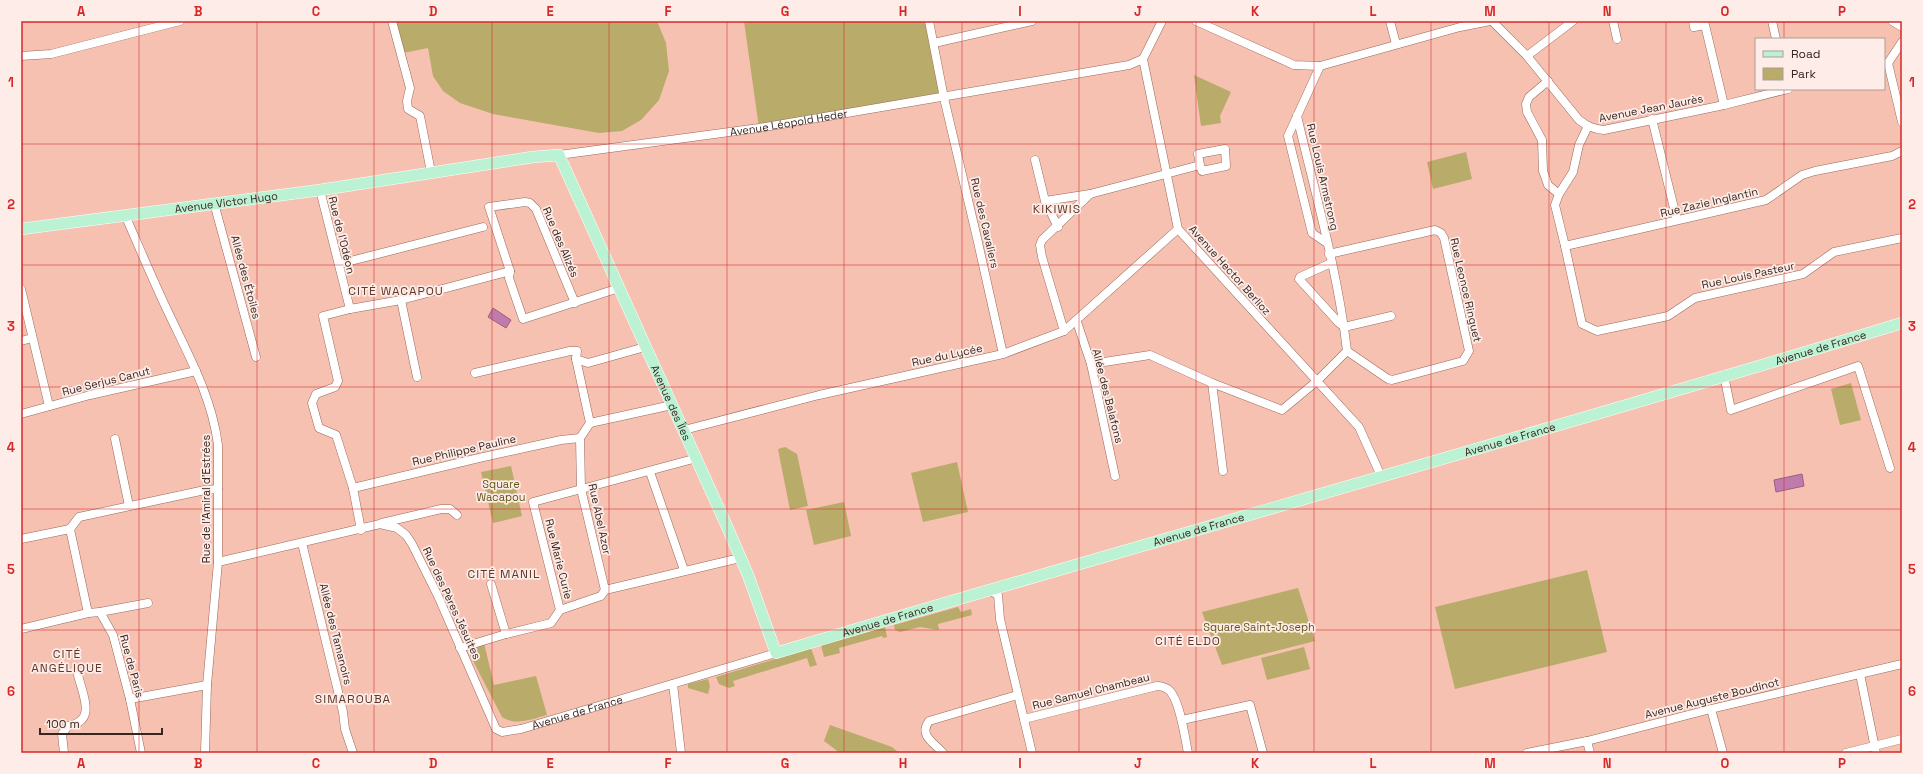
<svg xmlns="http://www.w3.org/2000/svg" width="1923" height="774" viewBox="0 0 1923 774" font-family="'Space Grotesk',sans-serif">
  <rect width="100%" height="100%" fill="#f6c1b1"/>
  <g fill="#b9ab69">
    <path d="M396,21h261l9,22 3,28 -10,29 -18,20 -19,11 -23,2 -106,-19 -33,-11 -17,-12 -10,-15 -5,-28 -25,5z"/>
    <path d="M744,21h185l15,77 -185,30z"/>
    <path d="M1194,75l37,17 -11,24 1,7 -20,3z"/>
    <path d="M1466,152l6,27 -39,10 -6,-27z"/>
    <path d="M1851,383l10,37 -21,5 -9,-36z"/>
    <path d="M785,447l12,7 11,52 -18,4 -12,-61z"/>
    <path d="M957,462l11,50 -45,10 -12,-49z"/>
    <path d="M511,466l11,50 -29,7 -12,-51z"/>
    <path d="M844,502l7,34 -37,9 -8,-35z"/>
    <path d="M1587,570l20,82 -152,37 -20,-82z"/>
    <path d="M1298,588l17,53 -93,24 -20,-53z"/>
    <path d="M958,607l3,5 10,-3 1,6 -34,9 1,6 -19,-3 -20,5 -5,-2 -1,-5z"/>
    <path d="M885,627l2,10 -4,1 -1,-2 -43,12 1,5 -16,4 -3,-12z"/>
    <path d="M484,643l10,42 42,-9 11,39c-15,4 -31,11 -45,2l-32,-62 2,-7z"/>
    <path d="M1304,647l6,22 -43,11 -6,-22z"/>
    <path d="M811,648l6,17 -7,2 -3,-9 -74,23 2,5 -6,2 -10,-4 -3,-7z"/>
    <path d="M708,679l2,7 -2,8 -20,-6v-4z"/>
    <path d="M830,725l62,22 7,6h-59l-16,-12z"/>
  </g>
  <g fill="#c07aac" stroke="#986082">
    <path d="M493,308l18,12 -5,8 -18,-11z"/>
    <path d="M1802,474l2,12 -28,6 -2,-12z"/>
  </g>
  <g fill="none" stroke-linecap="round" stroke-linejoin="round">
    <g stroke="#996a5b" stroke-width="9">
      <g id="minor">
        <path d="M392,21l18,67 -3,13 1,8 12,7 11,56"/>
        <path d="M929,21l15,77 33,140 26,116"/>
        <path d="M1162,21l-19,38 35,170 181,198 22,49"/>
        <path d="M1196,21l98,44 26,1"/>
        <path d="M1390,21l6,23"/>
        <path d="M1492,21l35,35 52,64c8,6 14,9 25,10l120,-25 64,-16"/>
        <path d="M1613,21l4,18"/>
        <path d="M1693,21l1,6 11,-2 19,80"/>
        <path d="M1772,21l4,18"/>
        <path d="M1892,21l10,6"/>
        <path d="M934,43l98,-22"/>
        <path d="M21,56l30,-2 129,-33"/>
        <path d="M1527,56l46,-35"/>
        <path d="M1888,63l14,59"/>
        <path d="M1884,64l4,-1 14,-21"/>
        <path d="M1548,81l-19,16 -3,7 1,8 15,28 1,31 5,14 11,9 14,-22 6,-27 9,-19"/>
        <path d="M1652,119l25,101"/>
        <path id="s1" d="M559,155l200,-27 370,-63 14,-6"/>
        <path d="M1035,160l10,41"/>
        <path d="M320,190l30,119"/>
        <path d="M1559,194l-4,11 10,41 201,-46 36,-25 13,-4 77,-15 10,-5"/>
        <path d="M214,203l42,154"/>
        <path d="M125,215c15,34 29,68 45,101 20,42 42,82 48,129v117l-11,123 -2,68"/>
        <path d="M1058,227l-13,-26 45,-7"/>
        <path d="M1327,243l-15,-10 -24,-97 32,-70 140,-39 30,-6"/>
        <path d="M1565,246l17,78 15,7 71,-15 27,-18 108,-24 31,-22 68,-14"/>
        <path d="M1329,254l106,-24 6,3 3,5 25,113 -6,10 -71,19 -4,-1 -41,-28"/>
        <path d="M1331,263l-31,14 -1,2 40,44 5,4 47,-11"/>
        <path d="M339,264l144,-37"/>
        <path d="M21,289l28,117"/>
        <path d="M401,300l16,77"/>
        <path d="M575,303l-39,-94 -6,-6 -5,-1 -36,5 21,64 -1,7 14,41 96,-31"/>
        <path d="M1077,322l14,42 24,112"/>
        <path d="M1064,331l-22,-74 -2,-12 2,-5 48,-46 110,-29 2,6 24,-5 -1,-17 -27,5 2,11"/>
        <path d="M21,341l11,-3"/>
        <path d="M576,359l14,64 -10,15 1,51 24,101"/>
        <path d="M1091,364l59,-9 62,28 70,27 35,-29 30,-30c-9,-79 -32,-158 -50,-235"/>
        <path d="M475,373l95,-22h7l-1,8 12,4 57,-16"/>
        <path d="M1724,375l7,35 127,-44 32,102"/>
        <path d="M1212,383l11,88"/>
        <path d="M21,414l69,-19 106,-24"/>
        <path d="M590,423l82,-18"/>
        <path d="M684,430l135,-35 184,-41 61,-23 114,-102"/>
        <path d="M115,439l14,67"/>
        <path d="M650,472l34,98"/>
        <path d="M353,488l126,-30 82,-18 19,-2"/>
        <path d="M382,523l59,-14h9l7,6"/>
        <path d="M70,529l18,84 12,-1 13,23 17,64 11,54"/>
        <path d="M70,529l9,-12 126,-27 13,-1"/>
        <path d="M361,530l-8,-42 -17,-53 -17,-7 -7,-25 4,-9 19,-7 3,-6 -15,-65 27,-7 51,-9 109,-29"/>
        <path d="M21,539l49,-10"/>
        <path d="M302,543l41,169 2,17 8,24"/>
        <path id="s2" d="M218,562l162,-38 17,4 9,7 6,9 26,52 58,133 6,3 19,-3 255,-76"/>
        <path d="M491,584l15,50"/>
        <path d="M989,590l9,5 2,24 32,134"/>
        <path d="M560,610l41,-14 4,-6 135,-32"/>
        <path d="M100,612l48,-9"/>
        <path d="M21,629l67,-16"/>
        <path d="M460,648l46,-14 45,-11 9,-13 -27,-108 164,-44"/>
        <path d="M1860,674l16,79"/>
        <path d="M673,684l8,69"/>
        <path d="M130,699l77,-14"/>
        <path d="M1711,709l12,44"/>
        <path d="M1024,719l133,-33c4,0 8,1 12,4 11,10 16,48 19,63"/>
        <path d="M1182,720l68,-15 13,48"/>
        <path d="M1587,741l3,12"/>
        <path d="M64,753l-2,-19 6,-8c29,-5 15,-30 10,-51"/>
        <path d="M943,753c-8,-10 -25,-17 -14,-32l88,-26"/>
        <path d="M1527,753l60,-12 124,-32 191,-45"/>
        <path d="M1846,753l56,-14"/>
      </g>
    </g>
    <g stroke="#fff" stroke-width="12">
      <g id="major">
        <path id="s3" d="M21,229l299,-39 213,-33 26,-2 170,376 19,44 28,78c375,-112 752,-216 1126,-330"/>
      </g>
    </g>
    <use href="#minor" stroke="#fff" stroke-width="8"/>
    <use href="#major" stroke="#bbf2d3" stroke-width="11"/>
  </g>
  <path fill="none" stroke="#d62828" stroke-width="1" stroke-opacity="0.55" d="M139,21v732M257,21v732M374,21v732M492,21v732M609,21v732M727,21v732M844,21v732M962,21v732M1079,21v732M1196,21v732M1314,21v732M1431,21v732M1549,21v732M1666,21v732M1784,21v18M1784,89v664M21,144h1881M21,265h1881M21,387h1881M21,509h1881M21,630h1881"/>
  <g text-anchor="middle" stroke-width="3.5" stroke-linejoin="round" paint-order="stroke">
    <g font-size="11" fill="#39251f" stroke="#fdece7">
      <text transform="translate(1651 108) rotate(-11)" y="4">Avenue Jean Jaurès</text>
      <text dy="4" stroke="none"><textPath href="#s1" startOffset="232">Avenue Léopold Heder</textPath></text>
      <text transform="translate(1323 177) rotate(77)" y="4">Rue Louis Armstrong</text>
      <text dy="4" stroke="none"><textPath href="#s3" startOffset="207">Avenue Victor Hugo</textPath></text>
      <text transform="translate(1709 202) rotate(-13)" y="4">Rue Zazie Inglantin</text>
      <text transform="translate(985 223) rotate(77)" y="4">Rue des Cavaliers</text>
      <text transform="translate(342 235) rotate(76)" y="4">Rue de l'Odéon</text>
      <text transform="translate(561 242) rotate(67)" y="4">Rue des Alizés</text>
      <text transform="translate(1230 270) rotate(48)" y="4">Avenue Hector Berlioz</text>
      <text transform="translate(1748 275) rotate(-12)" y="4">Rue Louis Pasteur</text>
      <text transform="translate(246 277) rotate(75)" y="4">Allée des Étoiles</text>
      <text transform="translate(1466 290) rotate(77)" y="4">Rue Leonce Ringuet</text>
      <text dy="4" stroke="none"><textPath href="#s3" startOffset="2175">Avenue de France</textPath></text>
      <text transform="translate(947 355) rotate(-12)" y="4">Rue du Lycée</text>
      <text transform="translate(106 381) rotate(-14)" y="4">Rue Serjus Canut</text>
      <text transform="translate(1108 396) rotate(76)" y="4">Allée des Balafons</text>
      <text dy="4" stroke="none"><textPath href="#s3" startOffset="815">Avenue des Îles</textPath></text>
      <text dy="4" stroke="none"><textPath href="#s3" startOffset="1851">Avenue de France</textPath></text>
      <text transform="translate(464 450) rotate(-13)" y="4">Rue Philippe Pauline</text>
      <text transform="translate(206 499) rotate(-90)" y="4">Rue de l'Amiral d'Estrées</text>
      <text transform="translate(600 519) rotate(78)" y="4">Rue Abel Azor</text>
      <text dy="4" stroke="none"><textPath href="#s3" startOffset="1527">Avenue de France</textPath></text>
      <text transform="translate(559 559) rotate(76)" y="4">Rue Marie Curie</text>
      <text transform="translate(452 603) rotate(65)" y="4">Rue des Pères Jésuites</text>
      <text dy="4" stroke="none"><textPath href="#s3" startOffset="1203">Avenue de France</textPath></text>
      <text transform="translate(336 634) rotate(76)" y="4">Allée des Tamanoirs</text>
      <text transform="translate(132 666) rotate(75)" y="4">Rue de Paris</text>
      <text transform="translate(1091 691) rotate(-14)" y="4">Rue Samuel Chambeau</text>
      <text transform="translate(1712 698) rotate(-14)" y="4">Avenue Auguste Boudinot</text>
      <text dy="4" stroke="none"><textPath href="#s2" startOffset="494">Avenue de France</textPath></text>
    </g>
    <g font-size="11" fill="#635615" stroke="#fdece7">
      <text x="501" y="488">Square<tspan x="501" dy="13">Wacapou</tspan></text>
      <text x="1259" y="631">Square Saint-Joseph</text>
    </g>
    <g font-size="12" letter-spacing="1" fill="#63382b" stroke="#fdece7">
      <text x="1057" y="213">KIKIWIS</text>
      <text x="396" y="295">CITÉ WACAPOU</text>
      <text x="504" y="578">CITÉ MANIL</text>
      <text x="1188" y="645">CITÉ ELDO</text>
      <text x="67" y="658">CITÉ<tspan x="67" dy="14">ANGÉLIQUE</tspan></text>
      <text x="353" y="703">SIMAROUBA</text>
    </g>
  </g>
  <rect width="1923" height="774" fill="none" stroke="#fdece7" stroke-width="44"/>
  <rect x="1755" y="38" width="130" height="52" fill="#fdece7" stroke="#af9c97"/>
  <rect x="1763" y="51" width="20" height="6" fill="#bbf2d3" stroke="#af9c97"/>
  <text x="1791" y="58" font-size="12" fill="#39251f">Road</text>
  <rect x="1763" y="68" width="20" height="12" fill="#b9ab69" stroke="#af9c97"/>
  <text x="1791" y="78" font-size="12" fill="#39251f">Park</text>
  <path d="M40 728v6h122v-6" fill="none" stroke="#39251f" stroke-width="2"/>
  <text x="46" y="728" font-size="12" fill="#39251f" stroke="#fdece7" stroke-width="3" paint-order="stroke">100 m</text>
  <rect x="22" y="22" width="1879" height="730" fill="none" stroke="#d62828" stroke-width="1.5"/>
  <g font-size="13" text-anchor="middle" font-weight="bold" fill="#d62828">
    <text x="81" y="16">A</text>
    <text x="198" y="16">B</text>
    <text x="316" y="16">C</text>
    <text x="433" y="16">D</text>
    <text x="550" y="16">E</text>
    <text x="668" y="16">F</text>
    <text x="785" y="16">G</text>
    <text x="903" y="16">H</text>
    <text x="1020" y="16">I</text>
    <text x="1138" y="16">J</text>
    <text x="1255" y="16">K</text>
    <text x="1373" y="16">L</text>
    <text x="1490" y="16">M</text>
    <text x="1607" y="16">N</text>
    <text x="1725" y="16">O</text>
    <text x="1842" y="16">P</text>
    <text x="11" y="87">1</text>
    <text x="1912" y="87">1</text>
    <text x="11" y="209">2</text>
    <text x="1912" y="209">2</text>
    <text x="11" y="331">3</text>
    <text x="1912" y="331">3</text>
    <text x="11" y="452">4</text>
    <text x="1912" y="452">4</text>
    <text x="11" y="574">5</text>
    <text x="1912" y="574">5</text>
    <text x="11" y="696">6</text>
    <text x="1912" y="696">6</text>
    <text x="81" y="768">A</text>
    <text x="198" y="768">B</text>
    <text x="316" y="768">C</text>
    <text x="433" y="768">D</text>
    <text x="550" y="768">E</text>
    <text x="668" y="768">F</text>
    <text x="785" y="768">G</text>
    <text x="903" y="768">H</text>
    <text x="1020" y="768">I</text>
    <text x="1138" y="768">J</text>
    <text x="1255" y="768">K</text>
    <text x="1373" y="768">L</text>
    <text x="1490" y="768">M</text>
    <text x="1607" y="768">N</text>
    <text x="1725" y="768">O</text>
    <text x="1842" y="768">P</text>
  </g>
</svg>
